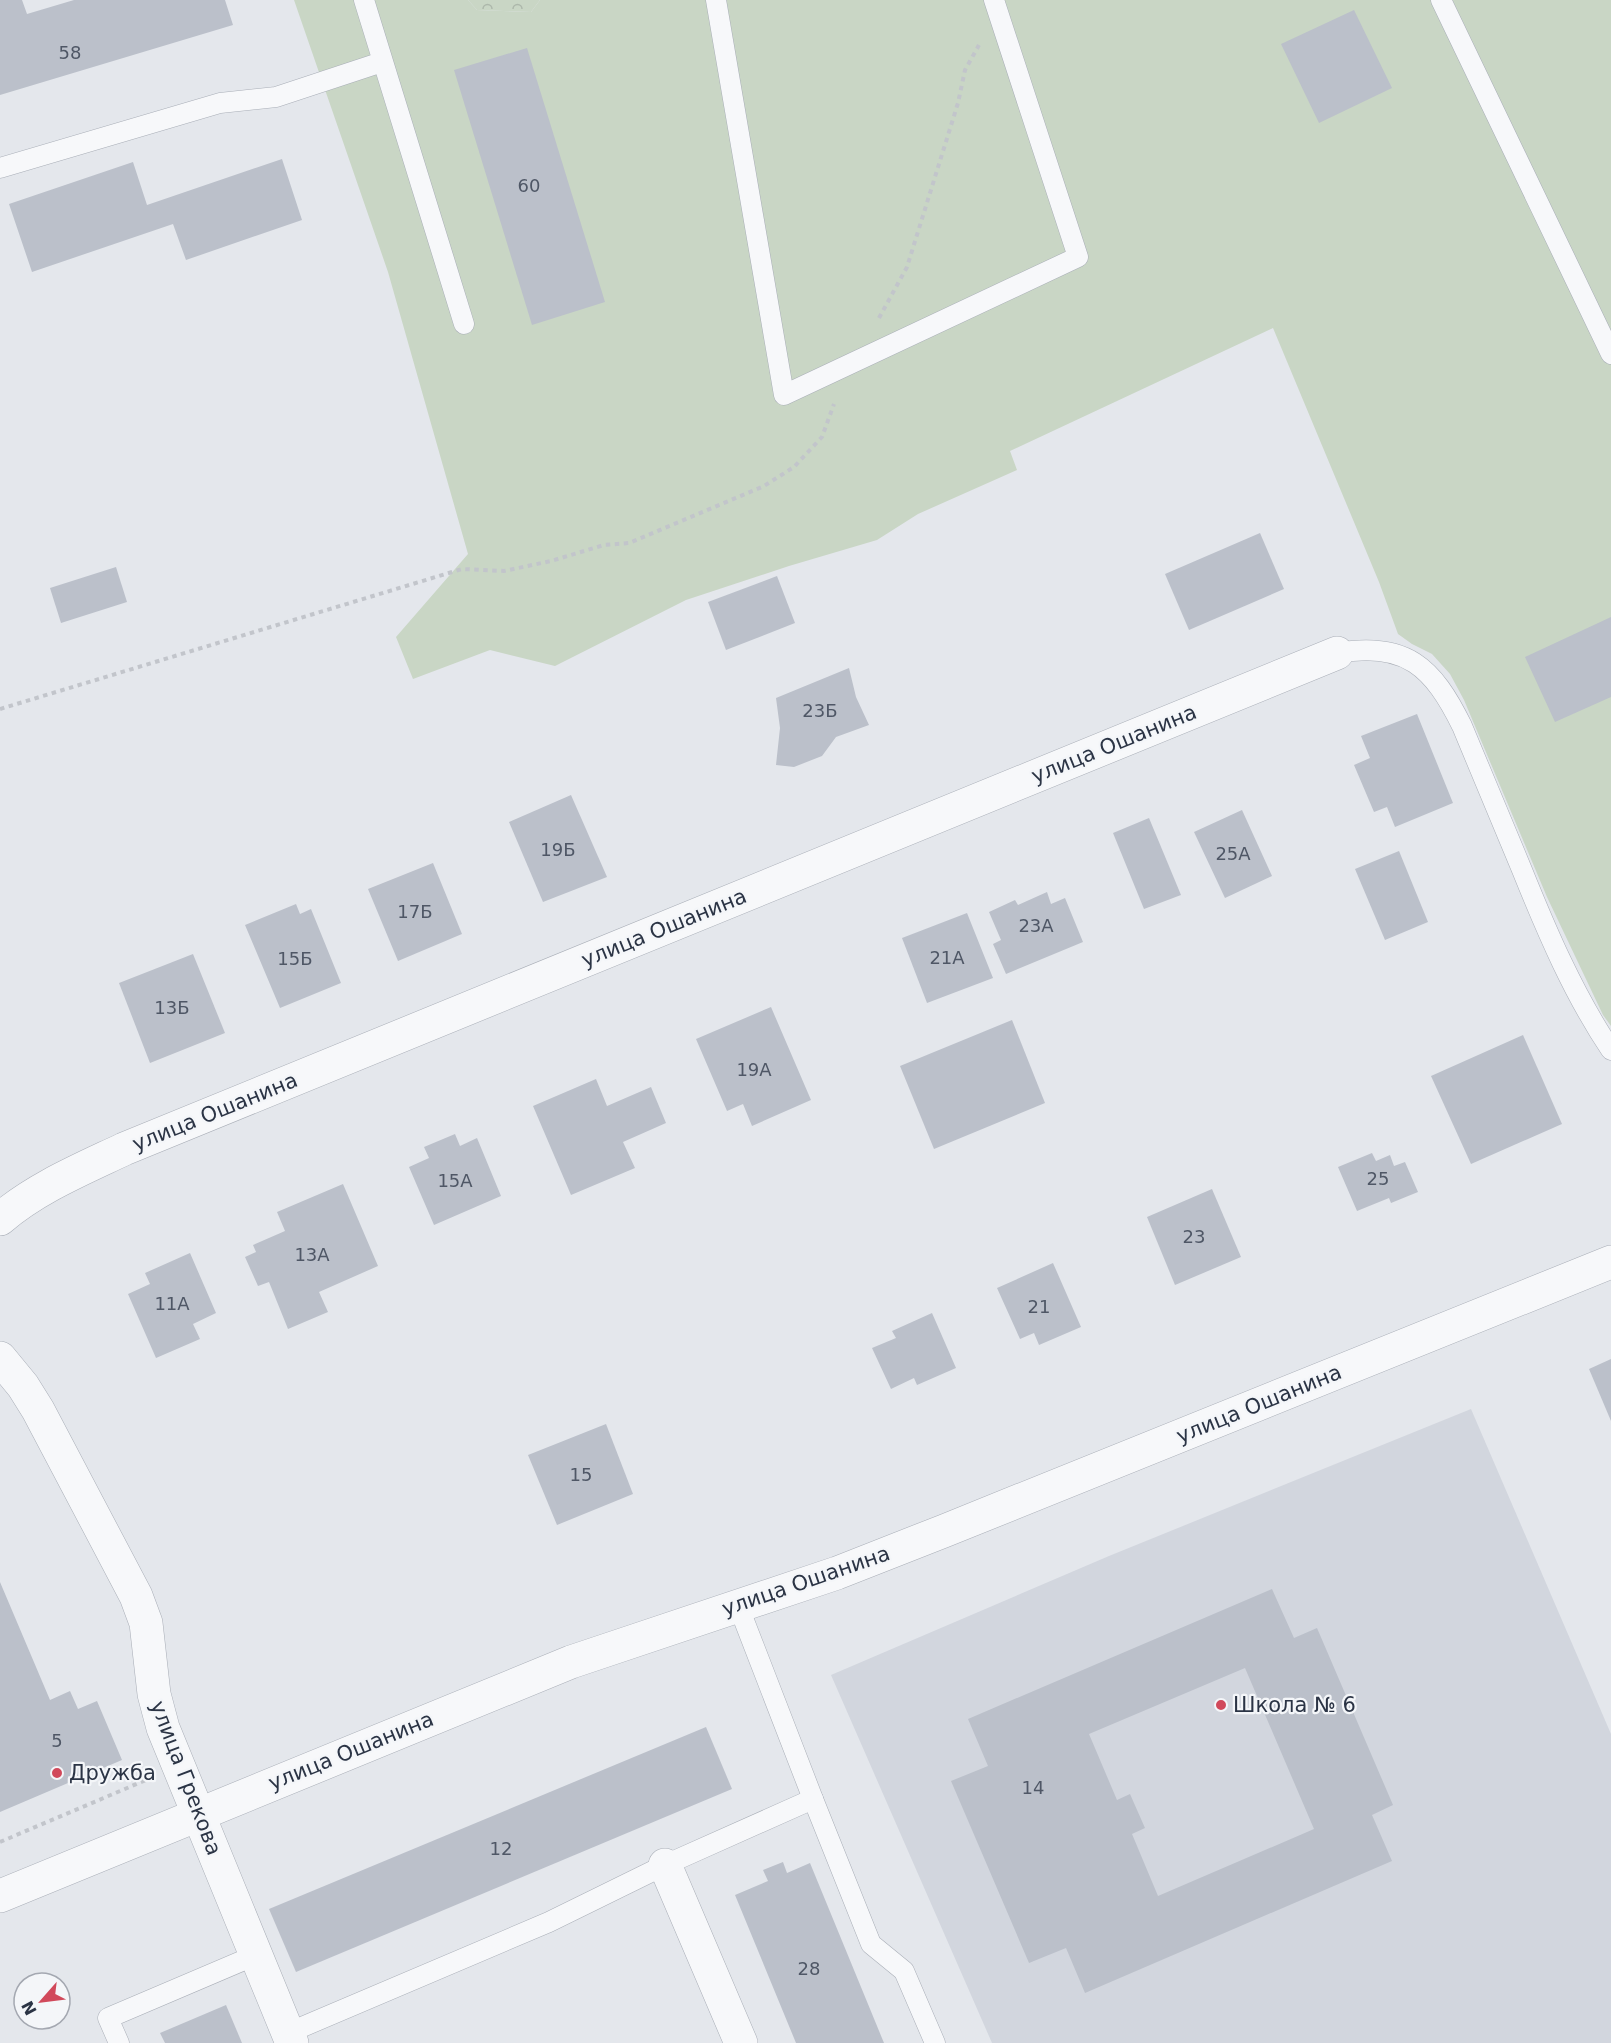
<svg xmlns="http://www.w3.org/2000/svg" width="1611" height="2043" viewBox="0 0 1611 2043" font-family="'DejaVu Sans',sans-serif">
  <defs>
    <pattern id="forest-crowns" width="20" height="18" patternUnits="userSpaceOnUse" patternTransform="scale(1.5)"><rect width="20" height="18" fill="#c9d6c5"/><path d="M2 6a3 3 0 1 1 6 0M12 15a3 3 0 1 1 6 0" fill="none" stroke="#adb8ab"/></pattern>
  </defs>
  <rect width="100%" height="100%" fill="#e4e7ec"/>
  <path fill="#d2d6de" d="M1471,1409l140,325v309h-619l-161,-368 278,-119z"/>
  <path fill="#c9d6c5" d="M294,0h174l9,10 54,2 9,-12h1071v1026l-8,-11 -56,-118 -83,-197 -14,-26 -18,-20 -20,-10 -14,-10 -19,-52 -106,-254 -263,123 7,19 -99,44 -41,26 -88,26 -103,34 -131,66 -65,-16 -77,29 -17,-42 72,-83 -80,-282z"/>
  <path fill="url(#forest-crowns)" d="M468,0h72l-9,12 -54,-2z"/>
  <g fill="#bbc0ca" fill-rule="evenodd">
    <path d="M0,0h22l5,14 47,-14h151l8,25 -233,70z"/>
    <path d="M1354,10l38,78 -73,35 -38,-79z"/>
    <path d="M527,48l78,254 -73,23 -78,-255z"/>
    <path d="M282,159l20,61 -116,40 -13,-36 -141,48 -23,-68 124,-42 14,43z"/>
    <path d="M1260,533l24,56 -95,41 -24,-56z"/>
    <path d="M116,567l11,35 -66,21 -11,-35z"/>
    <path d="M777,576l18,47 -69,27 -18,-48z"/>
    <path d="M1611,617v80l-56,25 -30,-65z"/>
    <path d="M849,668l7,29 13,28 -33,12 -14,19 -28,11 -18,-2 4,-37 -4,-30z"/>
    <path d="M1417,714l36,89 -58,24 -8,-20 -13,5 -20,-47 16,-7 -9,-22z"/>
    <path d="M571,795l36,82 -64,25 -34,-80z"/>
    <path d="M1242,810l30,66 -47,22 -31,-66z"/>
    <path d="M1149,818l32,77 -37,14 -31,-76z"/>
    <path d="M1399,851l29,71 -43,18 -30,-71z"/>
    <path d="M433,863l29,71 -64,27 -30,-72z"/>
    <path d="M1047,892l4,12 14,-6 18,44 -77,32 -13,-30 8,-4 -12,-28 26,-12 3,5z"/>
    <path d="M296,904l4,10 11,-5 30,74 -61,25 -35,-83z"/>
    <path d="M967,913l26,65 -66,25 -25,-65z"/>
    <path d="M193,954l32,79 -75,30 -31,-80z"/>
    <path d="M771,1007l40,93 -59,26 -9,-22 -16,7 -31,-72z"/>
    <path d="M1012,1020l33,83 -111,46 -34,-83z"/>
    <path d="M1523,1035l39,89 -91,40 -40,-88z"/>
    <path d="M596,1079l11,27 44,-19 15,36 -43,19 12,26 -64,27 -38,-89z"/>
    <path d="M455,1134l5,12 17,-8 24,58 -67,29 -25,-58 20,-9 -5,-11z"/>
    <path d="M1372,1153l4,8 14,-6 4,11 11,-4 13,30 -27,11 -2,-5 -32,13 -19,-44z"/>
    <path d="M343,1184l35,82 -59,26 9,20 -40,17 -19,-47 -11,4 -13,-29 11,-5 -3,-7 32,-14 -8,-19z"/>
    <path d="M1212,1189l29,68 -66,28 -28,-68z"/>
    <path d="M190,1253l26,60 -23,11 7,15 -44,19 -28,-64 22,-10 -5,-11z"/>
    <path d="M1053,1263l28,64 -42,18 -5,-12 -14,6 -23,-51z"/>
    <path d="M932,1313l24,55 -39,17 -3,-7 -23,11 -19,-41 24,-10 -4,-7z"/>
    <path d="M1611,1359v62l-22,-52z"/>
    <path d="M606,1424l27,70 -76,31 -29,-70z"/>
    <path d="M0,1582l50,118 20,-9 8,18 19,-8 25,59 -122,52z"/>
    <path d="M1272,1589l22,49 23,-10 76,177 -21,10 20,46 -307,132 -19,-45 -37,15 -78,-182 37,-15 -20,-47zM1245,1668l69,161 -156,67 -26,-62 13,-6 -15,-34 -13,6 -28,-66z"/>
    <path d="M706,1727l26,62 -436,183 -27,-63z"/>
    <path d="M783,1862l4,11 23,-10 74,180h-88l-61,-148 33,-14 -5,-11z"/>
    <path d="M226,2005l16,38h-77l-5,-10z"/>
  </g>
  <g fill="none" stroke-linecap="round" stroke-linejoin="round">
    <g stroke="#a9aeb7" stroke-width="21">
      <g id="lane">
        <path d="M364,0l100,324"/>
        <path d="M716,0l68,395 294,-138 -84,-257"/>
        <path d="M1441,0l170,354"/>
        <path d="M0,168l220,-65 56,-6 106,-35"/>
        <path d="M1337,653c69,-12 96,14 125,73 20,48 40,96 60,144 25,62 52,125 89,180"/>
        <path d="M738,1605l75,194 58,145 33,27 31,72"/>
        <path d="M288,2033l261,-111 116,-57 148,-66"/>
        <path d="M119,2043l-11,-25 148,-63"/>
      </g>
    </g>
    <g stroke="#a9aeb7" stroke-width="34">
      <g id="street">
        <path d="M0,1219c36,-31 82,-50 124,-70l1213,-496"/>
        <path d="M0,1358l23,28 15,24 98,186 10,27 8,71 9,34 129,315"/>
        <path d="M665,1865l76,178"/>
        <path d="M0,1896l571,-234 266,-89 107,-42 667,-269"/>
      </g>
    </g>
    <g stroke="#c2c5cb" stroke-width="4" stroke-dasharray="4.5 4.5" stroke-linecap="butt">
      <path d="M879,318l28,-51 51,-164 7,-33 14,-25"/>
      <path d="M0,709l462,-140 42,2 47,-10 53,-16 25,-2 135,-57 30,-19 28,-30 12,-33"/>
      <path d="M0,1842l146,-62"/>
    </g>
    <use href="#lane" stroke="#f7f8fa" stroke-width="20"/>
    <use href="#street" stroke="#f7f8fa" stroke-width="33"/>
  </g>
  <g fill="#d1495b" stroke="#f4f6f9" stroke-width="2">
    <circle cx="1221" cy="1705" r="6"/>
    <circle cx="57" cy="1773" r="6"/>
  </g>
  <g text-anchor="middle" stroke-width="4.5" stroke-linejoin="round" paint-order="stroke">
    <g font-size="18" fill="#4f5766">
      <text x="70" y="59">58</text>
      <text x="529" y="192">60</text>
      <text x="820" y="717">23Б</text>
      <text x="558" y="856">19Б</text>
      <text x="1233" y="860">25А</text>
      <text x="415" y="918">17Б</text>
      <text x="1036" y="932">23А</text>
      <text x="947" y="964">21А</text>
      <text x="295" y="965">15Б</text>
      <text x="172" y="1014">13Б</text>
      <text x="754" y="1076">19А</text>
      <text x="1378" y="1185">25</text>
      <text x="455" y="1187">15А</text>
      <text x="1194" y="1243">23</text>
      <text x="312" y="1261">13А</text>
      <text x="172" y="1310">11А</text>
      <text x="1039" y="1313">21</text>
      <text x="581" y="1481">15</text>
      <text x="57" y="1747">5</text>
      <text x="1033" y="1794">14</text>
      <text x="501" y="1855">12</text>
      <text x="809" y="1975">28</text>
    </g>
    <g font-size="21" fill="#2b3445" stroke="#f4f6f9">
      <text transform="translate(1114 744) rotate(-22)" y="7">улица Ошанина</text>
      <text transform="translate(664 928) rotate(-22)" y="7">улица Ошанина</text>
      <text transform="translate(215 1112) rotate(-22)" y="7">улица Ошанина</text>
      <text transform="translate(1259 1404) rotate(-22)" y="7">улица Ошанина</text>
      <text transform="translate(806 1581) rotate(-19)" y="7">улица Ошанина</text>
      <text transform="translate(351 1751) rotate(-22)" y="7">улица Ошанина</text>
      <text transform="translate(186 1778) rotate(69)" y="7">улица Грекова</text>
    </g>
    <g font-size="21" fill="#2b3445" stroke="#f4f6f9" text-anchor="start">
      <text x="1233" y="1712">Школа № 6</text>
      <text x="69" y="1780">Дружба</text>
    </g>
  </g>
  <g transform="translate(42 2001) rotate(242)"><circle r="28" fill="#f4f6f9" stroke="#a4a8b1" stroke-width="1.5"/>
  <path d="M0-4.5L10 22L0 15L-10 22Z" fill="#d1495b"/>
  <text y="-9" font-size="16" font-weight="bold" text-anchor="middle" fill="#2b3445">N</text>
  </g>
</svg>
